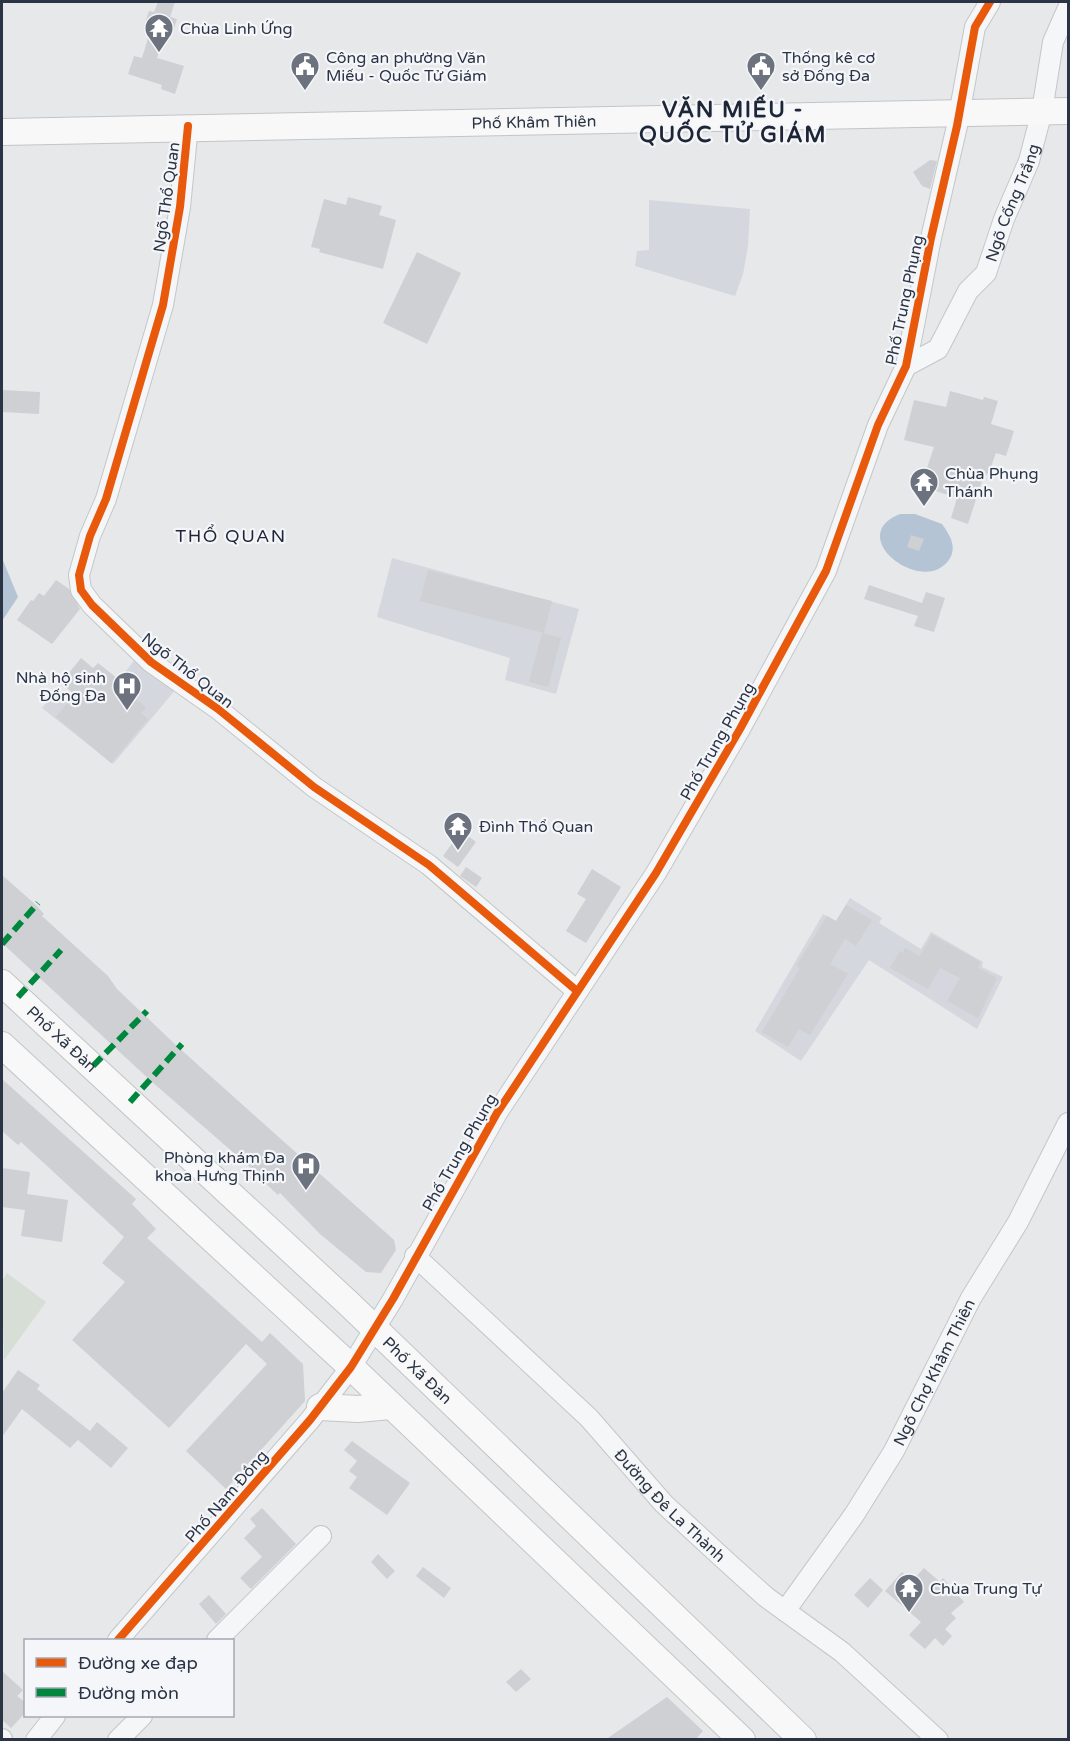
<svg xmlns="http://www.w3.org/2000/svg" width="1070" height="1741" viewBox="0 0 1070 1741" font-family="'Varela Round',sans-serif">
  <rect width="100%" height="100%" fill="#e6e8ea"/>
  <g fill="#d4d7dd">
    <path d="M649,200l101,9 -2,38 -5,27 -8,22 -100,-30 2,-15 12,-1z"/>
    <path d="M392,558l187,51 -23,85 -51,-14 5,-22 -133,-41z"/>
    <path d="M137,657l40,31 -64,76 -71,-56 16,-19 35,24z"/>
    <path d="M850,898l32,20 -3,5 42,26 10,-17 52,30 -1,5 21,10 -26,52 -108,-69 -68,101 -46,-30 68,-117 13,7z"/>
  </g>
  <path fill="#d6ded6" d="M7,1273l39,29 -42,58 -2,-79z"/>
  <g fill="#b4c4d5">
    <path d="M900,514h15l27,10c7,10 15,22 8,34 -24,41 -108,-21 -50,-44z"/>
    <path d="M2,558l16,39 -16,24z"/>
  </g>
  <g fill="#ced0d3">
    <path d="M158,2h17l-5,15 7,2 -5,15 -7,-2 -8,26 27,8 -9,28 -14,-5 1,-4 -34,-11 6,-18 8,2 9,-30 -7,-2 5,-15 5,1z"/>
    <path d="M930,160l7,1 -7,28 -8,-3 -9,-14z"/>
    <path d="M348,197l34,9 -3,9 17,5 -13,49 -64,-17 1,-3 -9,-2 13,-48 22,6z"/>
    <path d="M417,252l44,21 -34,71 -44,-21z"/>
    <path d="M2,390l38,2 -1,22 -37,-2z"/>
    <path d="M950,391l33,9 1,-3 14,4 -7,23 23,7 -8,25 -10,-3 -7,19 -6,6 -15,46 -17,-6 6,-20 -36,-12 13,-39 -30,-7 10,-40 32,7z"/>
    <path d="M911,535l13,4 -5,12 -12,-4z"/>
    <path d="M428,570l124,31 -8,32 -124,-32z"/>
    <path d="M56,580l13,9 11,20 -28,35 -35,-24 14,-20 2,1 6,-8 5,3z"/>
    <path d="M869,585l53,18 4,-11 19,6 -11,34 -20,-6 4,-10 -54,-17z"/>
    <path d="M542,633l19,5 -13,49 -19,-5z"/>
    <path d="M81,658l12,10 5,-5 20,16 -7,9 19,15 4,-5 12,9 -5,6 7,6 -37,44 -55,-46 18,-23 -13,-11z"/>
    <path d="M461,831l15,11 -18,25 -15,-11z"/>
    <path d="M466,867l16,11 -6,9 -16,-11z"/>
    <path d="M592,869l29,18 -35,56 -20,-12 20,-32 -9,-5z"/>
    <path d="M2,875l34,30 8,9 -2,2 66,60 9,13 61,58 216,193 2,10 -15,23 -15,-1 -46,-38 -40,-41 -2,2 -29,-27 1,-1 -99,-86 -149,-138z"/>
    <path d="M846,905l26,15 -16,26 -11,-7 -15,25 18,10 -38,61 -11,-6 -11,18 -26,-15 38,-64 -4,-2 31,-50 9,5z"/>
    <path d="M932,935l49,27 -3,6 19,10 -19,40 -31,-17 13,-23 -20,-10 -12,21 -38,-21 10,-17 3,2 2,-5 15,8z"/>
    <path d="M2,1079l134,120 -4,5 24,25 -9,9 115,104 8,-9 33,31 2,37 -79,88 -40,-38 81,-87 -21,-20 -77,84 -97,-88 53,-58 -23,-19 22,-26 -103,-95 -3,3 -16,-14z"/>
    <path d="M2,1168l28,4 -3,22 41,6 -6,42 -41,-6 4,-26 -23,-3z"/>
    <path d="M18,1370l22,15 -3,4 53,42 7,-9 31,26 -17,20 -33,-28 -8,8 -48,-39 -20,28v-44z"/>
    <path d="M352,1441l58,42 -23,32 -38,-27 8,-11 -8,-6 8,-10 -13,-11z"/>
    <path d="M262,1508l34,36 -45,45 -11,-11 22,-21 -18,-19 12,-12 -6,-7z"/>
    <path d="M378,1554l17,17 -8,8 -16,-17z"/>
    <path d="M423,1567l28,21 -7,10 -28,-22z"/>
    <path d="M924,1568l16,14 3,-4 21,24 -13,11 5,5 -11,11 7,7 -9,10 -8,-8 -10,11 -16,-14 12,-13 -36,-31 17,-19 10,9z"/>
    <path d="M870,1578l13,12 -15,18 -14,-13z"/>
    <path d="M209,1595l17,19 -10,10 -17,-20z"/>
    <path d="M521,1669l10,10 -15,13 -10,-10z"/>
    <path d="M2,1671l21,19 -6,6 9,7v9l-15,16 -9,-8z"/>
    <path d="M667,1697l36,34 -8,9h-90z"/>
  </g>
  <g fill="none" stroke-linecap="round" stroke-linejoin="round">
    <g stroke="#c4c6c8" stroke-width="22">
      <g id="minor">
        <path d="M188,126l-8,81 -17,98 -57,194 -16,37 -11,39 2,15 11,15 59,57 67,47 96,78 115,78 148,126"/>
        <path id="s1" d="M906,366l32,-17 30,-58 18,-18 18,-54 25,-58 13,-50 11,-69 15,-34"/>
        <path id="s2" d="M415,1256l174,162 75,86 63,58 39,35 76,55 96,88"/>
        <path id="s3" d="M785,1611l69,-96 40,-64 77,-153 47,-76 50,-99"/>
        <path d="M118,1640l192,-220 41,-53 42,-68 104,-186 159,-240 84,-144 86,-158 52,-146 28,-59 25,-128 26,-112 18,-99 15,-25"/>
        <path d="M217,1640l104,-104"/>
        <path d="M2,1739v1"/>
        <path d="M36,1740l19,-24"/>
        <path d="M118,1740l24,-24"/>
      </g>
    </g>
    <g stroke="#c2c5c8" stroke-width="28">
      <g id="major">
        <path id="s4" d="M2,132l1066,-21"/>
        <path id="s5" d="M2,983l346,320 455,437"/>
        <path d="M2,1045l349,322 391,373"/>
        <path d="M320,1407l38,2 32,-3"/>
      </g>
    </g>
    <use href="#minor" stroke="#f5f6f7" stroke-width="20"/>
    <use href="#major" stroke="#f8f8f8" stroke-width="26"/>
    <g stroke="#00873e" stroke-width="6" stroke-dasharray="12 6" stroke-linecap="butt">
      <path d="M2,944l36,-41"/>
      <path d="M18,997l43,-47"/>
      <path d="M93,1066l54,-55"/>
      <path d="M130,1102l52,-58"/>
    </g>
    <g stroke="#f4f6f9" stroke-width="11">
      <g id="cycleway">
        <path d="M188,126l-8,81 -17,98 -57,194 -16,37 -11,39 2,15 11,15 59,57 67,47 96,78 115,78 148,126"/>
        <path d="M118,1640l192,-220 41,-53 42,-68 104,-186 159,-240 84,-144 86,-158 52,-146 28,-59 25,-128 26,-112 18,-99 15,-25"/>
      </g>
    </g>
    <use href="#cycleway" stroke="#e8590c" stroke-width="8"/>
  </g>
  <defs>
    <g id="temple-pin" transform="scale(1.5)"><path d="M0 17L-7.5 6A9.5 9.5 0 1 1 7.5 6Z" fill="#6c737f" stroke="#f4f6f9"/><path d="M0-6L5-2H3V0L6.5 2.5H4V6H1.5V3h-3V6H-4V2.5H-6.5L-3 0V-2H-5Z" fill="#fff"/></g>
    <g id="civic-pin" transform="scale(1.5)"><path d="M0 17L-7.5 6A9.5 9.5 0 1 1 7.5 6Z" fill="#6c737f" stroke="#f4f6f9"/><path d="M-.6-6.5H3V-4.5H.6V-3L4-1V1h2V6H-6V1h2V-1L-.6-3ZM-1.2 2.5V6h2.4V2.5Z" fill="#fff"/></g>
    <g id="hospital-pin" transform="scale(1.5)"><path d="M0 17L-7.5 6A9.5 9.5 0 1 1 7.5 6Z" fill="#6c737f" stroke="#f4f6f9"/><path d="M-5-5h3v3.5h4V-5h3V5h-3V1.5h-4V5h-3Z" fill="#fff"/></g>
  </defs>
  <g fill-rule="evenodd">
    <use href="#temple-pin" x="159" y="28"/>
    <use href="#civic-pin" x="305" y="66"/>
    <use href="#civic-pin" x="761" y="66"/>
    <use href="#temple-pin" x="924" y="482"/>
    <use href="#hospital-pin" x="127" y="686"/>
    <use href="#temple-pin" x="458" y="826"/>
    <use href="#hospital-pin" x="306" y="1166"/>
    <use href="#temple-pin" x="909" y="1588"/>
  </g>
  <g text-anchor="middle" stroke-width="4.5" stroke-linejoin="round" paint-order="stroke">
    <g font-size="16" fill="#2b3445" stroke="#f4f6f9" text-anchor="start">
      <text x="180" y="34">Chùa Linh Ứng</text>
      <text x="326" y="63">Công an phường Văn<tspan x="326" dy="18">Miếu - Quốc Tử Giám</tspan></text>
      <text x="782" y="63">Thống kê cơ<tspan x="782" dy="18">sở Đống Đa</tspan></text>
      <text x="945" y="479">Chùa Phụng<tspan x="945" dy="18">Thánh</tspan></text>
      <text x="106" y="683" text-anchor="end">Nhà hộ sinh<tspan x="106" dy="18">Đống Đa</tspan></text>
      <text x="479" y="832">Đình Thổ Quan</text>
      <text x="285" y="1163" text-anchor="end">Phòng khám Đa<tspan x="285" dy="18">khoa Hưng Thịnh</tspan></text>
      <text x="930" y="1594">Chùa Trung Tự</text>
    </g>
    <g font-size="16" fill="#2b3445" stroke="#f4f6f9">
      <text dy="6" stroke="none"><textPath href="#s4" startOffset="532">Phố Khâm Thiên</textPath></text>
      <text transform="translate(166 197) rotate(-82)" y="6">Ngõ Thổ Quan</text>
      <text dy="6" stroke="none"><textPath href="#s1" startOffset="202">Ngõ Cống Trắng</textPath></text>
      <text transform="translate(904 300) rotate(-78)" y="6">Phố Trung Phụng</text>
      <text transform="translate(188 670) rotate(38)" y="6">Ngõ Thổ Quan</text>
      <text transform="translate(717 741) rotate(-60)" y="6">Phố Trung Phụng</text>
      <text dy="6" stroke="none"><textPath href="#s5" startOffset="82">Phố Xã Đàn</textPath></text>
      <text transform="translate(459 1152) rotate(-60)" y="6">Phố Trung Phụng</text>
      <text dy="6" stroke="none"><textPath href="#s5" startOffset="568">Phố Xã Đàn</textPath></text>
      <text dy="6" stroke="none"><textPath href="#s3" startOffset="282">Ngõ Chợ Khâm Thiên</textPath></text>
      <text transform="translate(226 1496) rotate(-49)" y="6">Phố Nam Đồng</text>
      <text dy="6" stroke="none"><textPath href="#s2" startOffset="357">Đường Đê La Thành</textPath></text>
    </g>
    <g font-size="18" letter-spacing="1.5" fill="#1d2536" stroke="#f4f6f9">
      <text x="231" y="542">THỔ QUAN</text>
    </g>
    <g font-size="22" font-weight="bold" letter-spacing="1.5" fill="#1d2536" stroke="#f4f6f9">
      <text x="733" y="117">VĂN MIẾU -<tspan x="733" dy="25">QUỐC TỬ GIÁM</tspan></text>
    </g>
  </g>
  <rect width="1070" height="1741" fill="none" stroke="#2b3445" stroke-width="6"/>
  <rect x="24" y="1639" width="210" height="78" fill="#f4f6f9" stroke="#a4a8b1" stroke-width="1.5"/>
  <rect x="36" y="1658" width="30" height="9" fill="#e8590c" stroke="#a4a8b1" stroke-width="1.5"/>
  <text x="78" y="1669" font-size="18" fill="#2b3445">Đường xe đạp</text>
  <rect x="36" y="1688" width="30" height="9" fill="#00873e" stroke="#a4a8b1" stroke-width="1.5"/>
  <text x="78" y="1699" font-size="18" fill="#2b3445">Đường mòn</text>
</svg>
